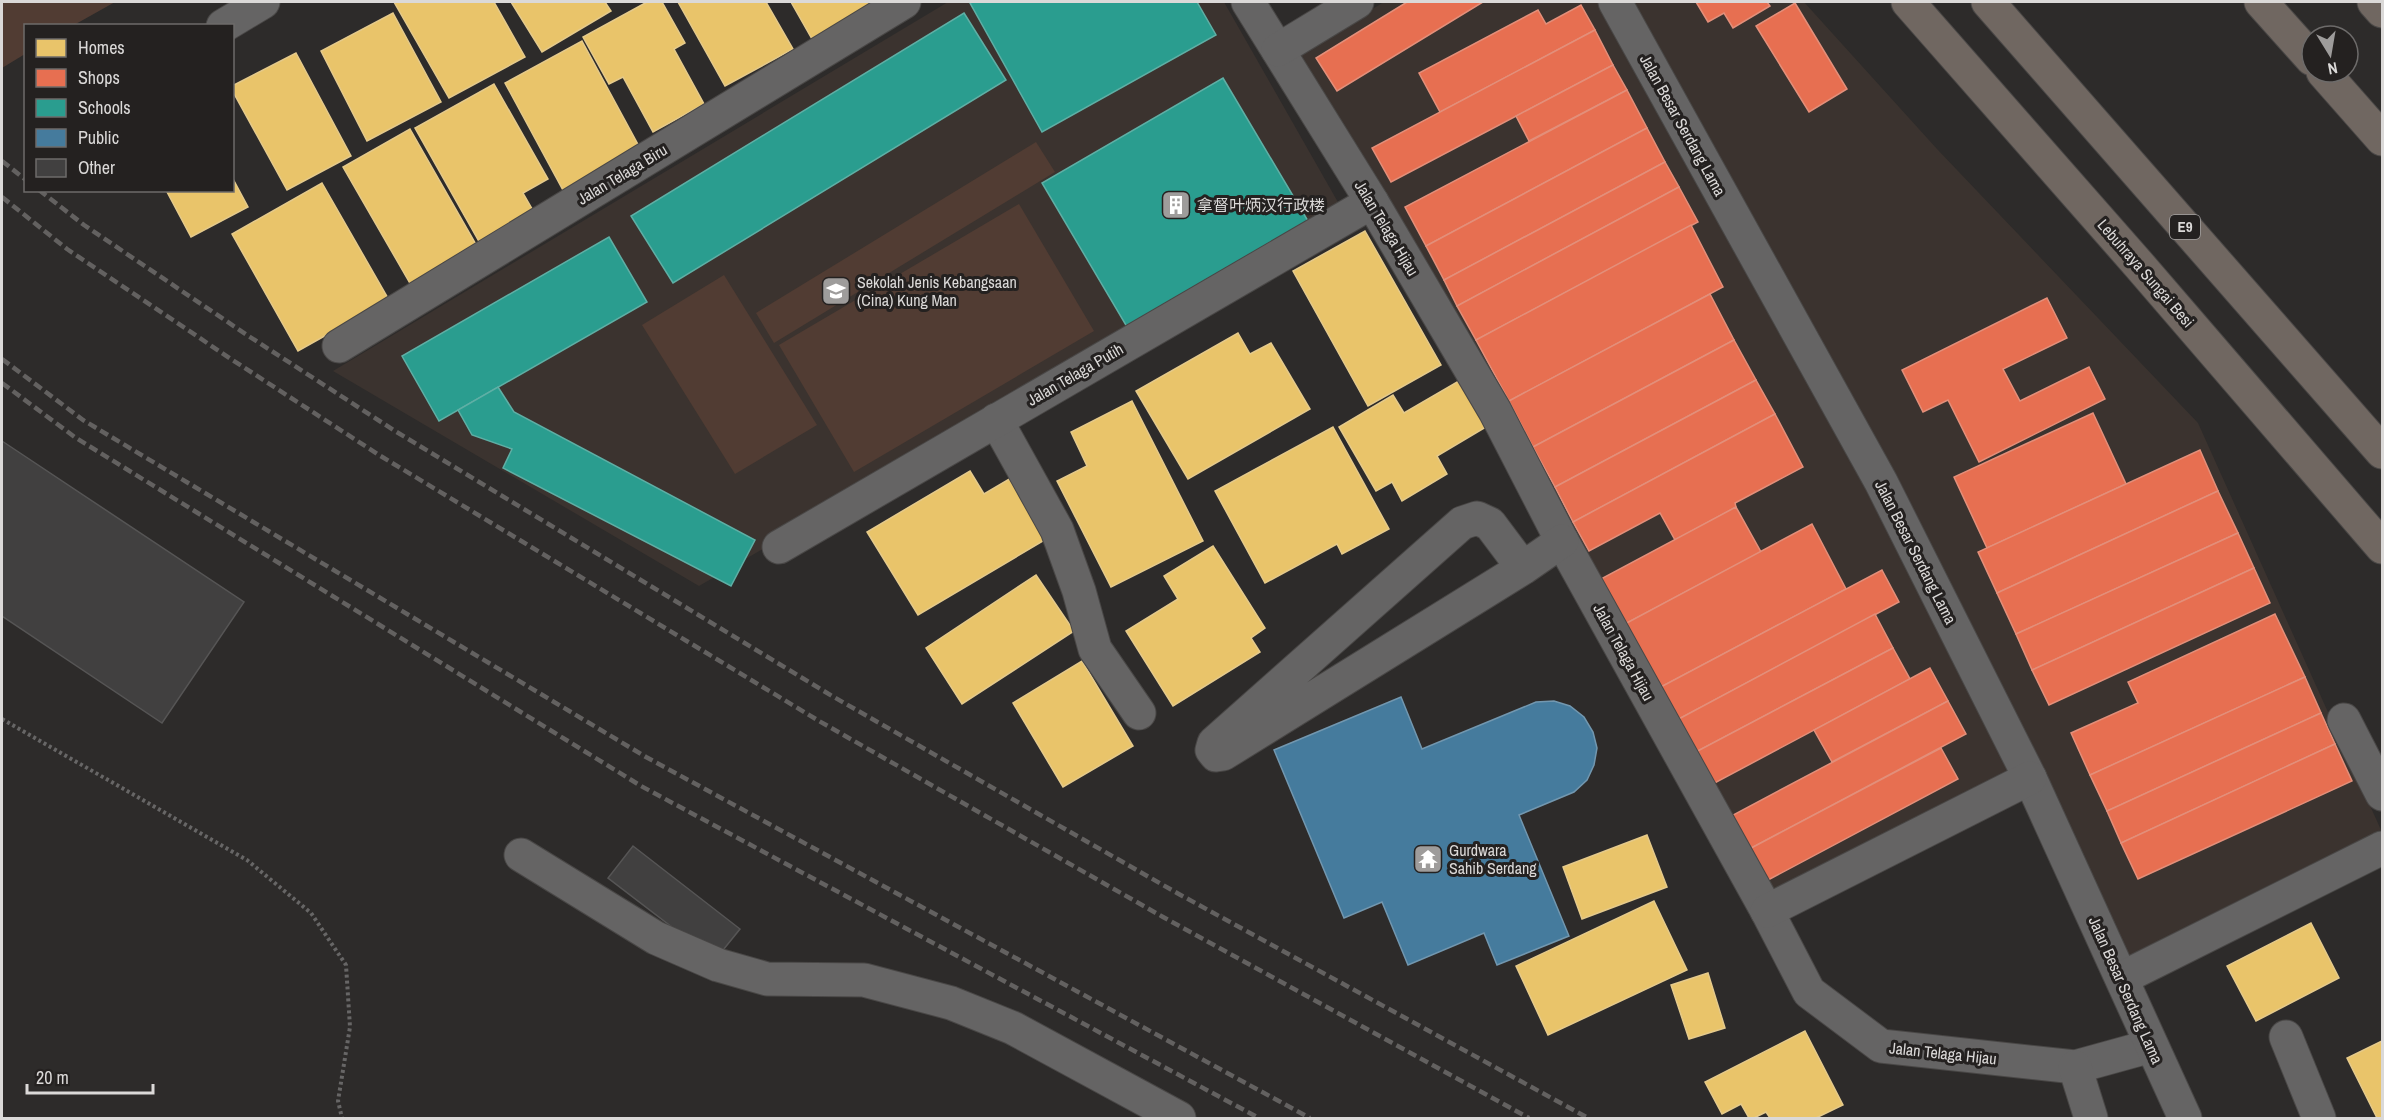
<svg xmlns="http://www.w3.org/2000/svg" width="2384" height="1120" viewBox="0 0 2384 1120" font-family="'Archivo Narrow','Noto Sans SC',sans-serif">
  <rect width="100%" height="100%" fill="#2d2b2a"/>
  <g fill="#3b332f">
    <path d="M948,2h276l119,209 -644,375 -366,-215z"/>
    <path d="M1384,2h420l133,147 261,274 183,407 -253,127 -92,-201 -261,135 -477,-837z"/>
  </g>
  <g fill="#513c33">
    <path d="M2,2h113l-41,23 -48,1 -1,28 -23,14z"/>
    <path d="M1036,142l19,30 -281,171 -18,-30z"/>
    <path d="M1019,204l75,127 -240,141 -75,-127z"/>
    <path d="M724,275l93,150 -82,49 -93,-149z"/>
  </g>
  <g fill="#e9c46a" stroke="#e5ca8b" stroke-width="1.5">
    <path d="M394,2h100l31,55 -76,41z"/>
    <path d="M511,2h94l6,9 -69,41z"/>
    <path d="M647,2h15l23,41 -11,6 30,55 -51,28 -30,-55 -14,7 -26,-47z"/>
    <path d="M678,2h88l27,47 -68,37z"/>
    <path d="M791,2h89l-68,37z"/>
    <path d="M393,13l48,89 -74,39 -46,-90z"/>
    <path d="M582,41l59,109 -77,42 -59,-109z"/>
    <path d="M296,53l55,103 -64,34 -55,-100v-4z"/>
    <path d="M494,84l54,95 -25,14 12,21 -54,31 -66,-117z"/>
    <path d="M410,129l68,119 -67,37 -68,-118z"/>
    <path d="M232,177l16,30 -57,30 -25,-47h66z"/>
    <path d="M322,183l67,117 -91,51 -66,-117z"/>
    <path d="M1365,231l76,134 -73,41 -75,-135z"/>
    <path d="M1238,333l12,21 21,-11 39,66 -122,70 -52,-88z"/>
    <path d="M1464,378l27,46 -54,32 10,18 -45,27 -10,-19 -16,9 -37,-64 54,-32 11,18z"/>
    <path d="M1132,401l71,140 -92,46 -54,-106 30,-15 -16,-34z"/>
    <path d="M1333,427l56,102 -47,25 -5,-10 -72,39 -50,-92z"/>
    <path d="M970,471l14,23 27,-16 37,60 -130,77 -51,-83z"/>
    <path d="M1213,546l52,82 -14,10 9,14 -87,54 -47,-75 52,-32 -14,-23z"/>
    <path d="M1036,575l38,56 -112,73 -36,-56z"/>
    <path d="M1082,661l51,85 -70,41 -50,-84z"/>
    <path d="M1647,835l20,52 -85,32 -19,-52z"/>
    <path d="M1654,901l33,69 -139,65 -32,-69z"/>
    <path d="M2311,923l28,55 -83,43 -29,-55z"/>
    <path d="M1708,973l17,55 -36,11 -18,-54z"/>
    <path d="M1805,1031l38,74 -27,13h-46l-4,-6 -12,6h-5l-8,-14 -19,10 -17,-32z"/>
    <path d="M2382,1041v77h-5l-30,-60z"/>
  </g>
  <g fill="#e76f51" stroke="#e38f7a" stroke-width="1.5">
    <path d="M1407,2h76l-146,89 -21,-33z"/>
    <path d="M1696,2h71l3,4 -37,22 -9,-15 -16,9z"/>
    <path d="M1795,3l52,86 -38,23 -53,-86z"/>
    <path d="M1581,5l14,25 -155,82 -21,-39 119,-63 8,14z"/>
    <path d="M1595,30l18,35 -222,117 -19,-34z"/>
    <path d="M1613,65l14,25 -98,51 -13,-25z"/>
    <path d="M1627,90l20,38 -221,118 -21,-39z"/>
    <path d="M1647,128l18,34 -221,118 -18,-34z"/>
    <path d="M1665,162l14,25 -222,119 -13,-26z"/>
    <path d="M1679,187l19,35 -222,118 -19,-34z"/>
    <path d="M1691,225l32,62 -214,114 -33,-61z"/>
    <path d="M1710,294l24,46 -201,107 -24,-46z"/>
    <path d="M2047,298l20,40 -64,31 17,32 69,-34 16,32 -126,63 -31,-62 -25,12 -21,-42z"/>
    <path d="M1734,340l22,40 -201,107 -22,-40z"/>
    <path d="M1756,380l19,34 -202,108 -18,-35z"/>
    <path d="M2093,413l33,71 -139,64 -33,-71z"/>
    <path d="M1775,414l28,53 -68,36 1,4 -61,33 -15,-27 -71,38 -16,-29z"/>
    <path d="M2200,450l18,41 -221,102 -19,-41z"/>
    <path d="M2218,491l20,42 -222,101 -19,-41z"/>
    <path d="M1736,507l25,45 -138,73 -24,-45z"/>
    <path d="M1812,524l34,65 -189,100 -34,-64z"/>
    <path d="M2238,533l16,35 -222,102 -16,-36z"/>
    <path d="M2254,568l16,35 -221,102 -17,-35z"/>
    <path d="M1882,570l17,32 -224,119 -18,-32z"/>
    <path d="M1875,614l18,34 -201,106 -17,-33z"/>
    <path d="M2275,614l30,63 -215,98 -19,-42 67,-30 -10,-21z"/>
    <path d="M1893,648l17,31 -201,107 -17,-32z"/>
    <path d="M1930,668l18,33 -116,61 -18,-32z"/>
    <path d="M2305,677l16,36 -214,98 -17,-36z"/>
    <path d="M1948,701l18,33 -228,121 -18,-33z"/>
    <path d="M2321,713l14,31 -214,99 -14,-32z"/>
    <path d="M2335,744l17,37 -214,98 -17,-36z"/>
    <path d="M1941,748l17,31 -203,108 -17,-32z"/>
  </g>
  <g fill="#2a9d8f" stroke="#5fafa5" stroke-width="1.5">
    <path d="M972,2h225l19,33 -174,97 -72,-129z"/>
    <path d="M964,13l42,67 -333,203 -42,-67z"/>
    <path d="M1223,78l88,148 -181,106 -88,-149z"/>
    <path d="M609,237l38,65 -208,119 -37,-65z"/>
    <path d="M498,387l16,25 241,128 -24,46 -228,-118 9,-19 -40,-14 -14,-25z"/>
  </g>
  <path fill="#457b9d" stroke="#7297af" stroke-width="1.5" d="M1401,697l21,52 114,-47 18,-1 16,5 14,11 9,15 4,16 -3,17 -7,15 -13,12 -55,23 50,121 -72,29 -13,-32 -76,32 -26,-63 -38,16 -70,-168z"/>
  <g fill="#414040" stroke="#565555" stroke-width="1.5">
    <path d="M2,441l242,161 -82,121 -160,-107z"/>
    <path d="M633,846l107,83 -25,31 -107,-82z"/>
  </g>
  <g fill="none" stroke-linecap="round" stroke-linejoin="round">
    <g stroke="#494746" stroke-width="35">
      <g id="minor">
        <path d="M1248,2l124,200 123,209 67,130 205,370 42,81 72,54 194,21 76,-21"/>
        <path d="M1615,2l266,480 149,296 155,340"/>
        <path d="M223,26l40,-24"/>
        <path d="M1278,50l79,-48"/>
        <path d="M339,346l565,-344"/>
        <path d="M996,420l61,110 22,61 16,58 44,64"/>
        <path d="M779,547l593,-345"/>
        <path d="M1523,568l-33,-44 -13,-6 -15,5 -248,220 -2,7 4,5 7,-1 300,-186 39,-27"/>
        <path d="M2344,720l38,74"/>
        <path d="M521,855l135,83 62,27 49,14 97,1 87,23 62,25 166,90"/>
        <path d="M1767,911l263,-133"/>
        <path d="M2122,978l260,-130"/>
        <path d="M2286,1037l33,81"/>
        <path d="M2075,1067l16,51"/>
      </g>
    </g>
    <g stroke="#494746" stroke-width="35">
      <g id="highway">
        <path d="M1908,2l231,263 243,282"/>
        <path d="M1988,2l394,450"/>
        <path d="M2261,2l51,57"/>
        <path d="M2374,2l8,9"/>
        <path d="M2323,72l59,67"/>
      </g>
    </g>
    <path stroke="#676666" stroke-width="4" stroke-dasharray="3 3" stroke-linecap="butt" d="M2,719l245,141 64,53 35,52 4,62 -12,74 4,17"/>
    <use href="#minor" stroke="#656464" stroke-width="33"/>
    <use href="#highway" stroke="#706761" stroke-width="33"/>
    <g stroke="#636160" stroke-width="4.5" stroke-dasharray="9 4.5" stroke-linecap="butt">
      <path d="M2,161l24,19"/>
      <path d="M39,190l45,35 163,110 148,96 437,265 345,197 411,225"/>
      <path d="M2,197l65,52 164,110 148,96 440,266 344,196 366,201"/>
      <path d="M2,359l81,61 563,337 664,361"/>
      <path d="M2,383l74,55 565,348 618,332"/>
    </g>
  </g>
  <defs>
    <g id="building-square" transform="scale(1.5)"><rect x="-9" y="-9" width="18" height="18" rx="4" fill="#9e9c9b" stroke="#242120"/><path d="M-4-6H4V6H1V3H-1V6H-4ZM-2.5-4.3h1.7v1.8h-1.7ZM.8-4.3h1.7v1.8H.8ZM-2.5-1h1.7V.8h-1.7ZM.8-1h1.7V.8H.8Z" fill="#fff"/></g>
    <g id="school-square" transform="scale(1.5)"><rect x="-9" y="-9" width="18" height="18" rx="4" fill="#9e9c9b" stroke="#242120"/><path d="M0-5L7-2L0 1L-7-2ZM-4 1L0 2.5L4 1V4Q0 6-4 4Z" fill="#fff"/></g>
    <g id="temple-square" transform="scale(1.5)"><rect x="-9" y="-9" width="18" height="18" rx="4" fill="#9e9c9b" stroke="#242120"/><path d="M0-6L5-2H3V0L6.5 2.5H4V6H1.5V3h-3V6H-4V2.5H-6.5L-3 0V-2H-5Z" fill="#fff"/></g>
  </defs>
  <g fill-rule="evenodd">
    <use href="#building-square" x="1176" y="205"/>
    <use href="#school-square" x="836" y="291"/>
    <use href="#temple-square" x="1428" y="859"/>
  </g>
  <g text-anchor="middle" stroke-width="6" stroke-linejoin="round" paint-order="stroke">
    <rect fill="#242120" stroke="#a4a2a1" stroke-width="1.5" x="2170" y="215" width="30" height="24" rx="4.5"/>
    <g font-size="15" font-weight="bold" fill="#dbd9d8">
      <text x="2185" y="232">E9</text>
    </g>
    <g font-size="16" fill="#dbd9d8" stroke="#242120">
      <text transform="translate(1683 125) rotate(61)" y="6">Jalan Besar Serdang Lama</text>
      <text transform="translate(622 174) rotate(-31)" y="6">Jalan Telaga Biru</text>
      <text transform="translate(1387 228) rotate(59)" y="6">Jalan Telaga Hijau</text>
      <text transform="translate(2146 273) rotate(49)" y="6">Lebuhraya Sungai Besi</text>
      <text transform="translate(1075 374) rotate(-30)" y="6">Jalan Telaga Putih</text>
      <text transform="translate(1916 552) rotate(63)" y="6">Jalan Besar Serdang Lama</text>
      <text transform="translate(1624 652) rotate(61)" y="6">Jalan Telaga Hijau</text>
      <text transform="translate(2126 990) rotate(66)" y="6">Jalan Besar Serdang Lama</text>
      <text transform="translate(1943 1053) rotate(6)" y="6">Jalan Telaga Hijau</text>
    </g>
    <g font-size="16" fill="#dbd9d8" stroke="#242120" text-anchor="start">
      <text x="1197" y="211">拿督叶炳汉行政楼</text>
      <text x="857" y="288">Sekolah Jenis Kebangsaan<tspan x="857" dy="18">(Cina) Kung Man</tspan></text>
      <text x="1449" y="856">Gurdwara<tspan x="1449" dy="18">Sahib Serdang</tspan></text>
    </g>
  </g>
  <rect width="2384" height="1120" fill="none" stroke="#dbd9d8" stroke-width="6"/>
  <rect x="24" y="24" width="210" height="168" fill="#242120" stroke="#6d6b6a" stroke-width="1.5"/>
  <rect x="36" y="39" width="30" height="18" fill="#e9c46a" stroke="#6d6b6a" stroke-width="1.5"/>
  <text x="78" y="54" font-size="18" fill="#dbd9d8">Homes</text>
  <rect x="36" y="69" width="30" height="18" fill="#e76f51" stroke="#6d6b6a" stroke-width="1.5"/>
  <text x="78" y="84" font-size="18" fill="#dbd9d8">Shops</text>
  <rect x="36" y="99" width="30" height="18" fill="#2a9d8f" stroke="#6d6b6a" stroke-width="1.5"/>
  <text x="78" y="114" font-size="18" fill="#dbd9d8">Schools</text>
  <rect x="36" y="129" width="30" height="18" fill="#457b9d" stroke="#6d6b6a" stroke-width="1.5"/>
  <text x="78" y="144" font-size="18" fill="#dbd9d8">Public</text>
  <rect x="36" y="159" width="30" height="18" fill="#414040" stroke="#6d6b6a" stroke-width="1.5"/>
  <text x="78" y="174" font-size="18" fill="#dbd9d8">Other</text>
  <g transform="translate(2330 54) rotate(169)"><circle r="28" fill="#242120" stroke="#6d6b6a" stroke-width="1.5"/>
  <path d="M0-4.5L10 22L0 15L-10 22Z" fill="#9e9c9b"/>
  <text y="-9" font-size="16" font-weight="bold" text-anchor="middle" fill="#dbd9d8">N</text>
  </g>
  <path d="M27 1084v9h126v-9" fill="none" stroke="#dbd9d8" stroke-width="3"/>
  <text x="36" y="1084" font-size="18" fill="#dbd9d8" stroke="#242120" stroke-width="4.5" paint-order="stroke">20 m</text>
</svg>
